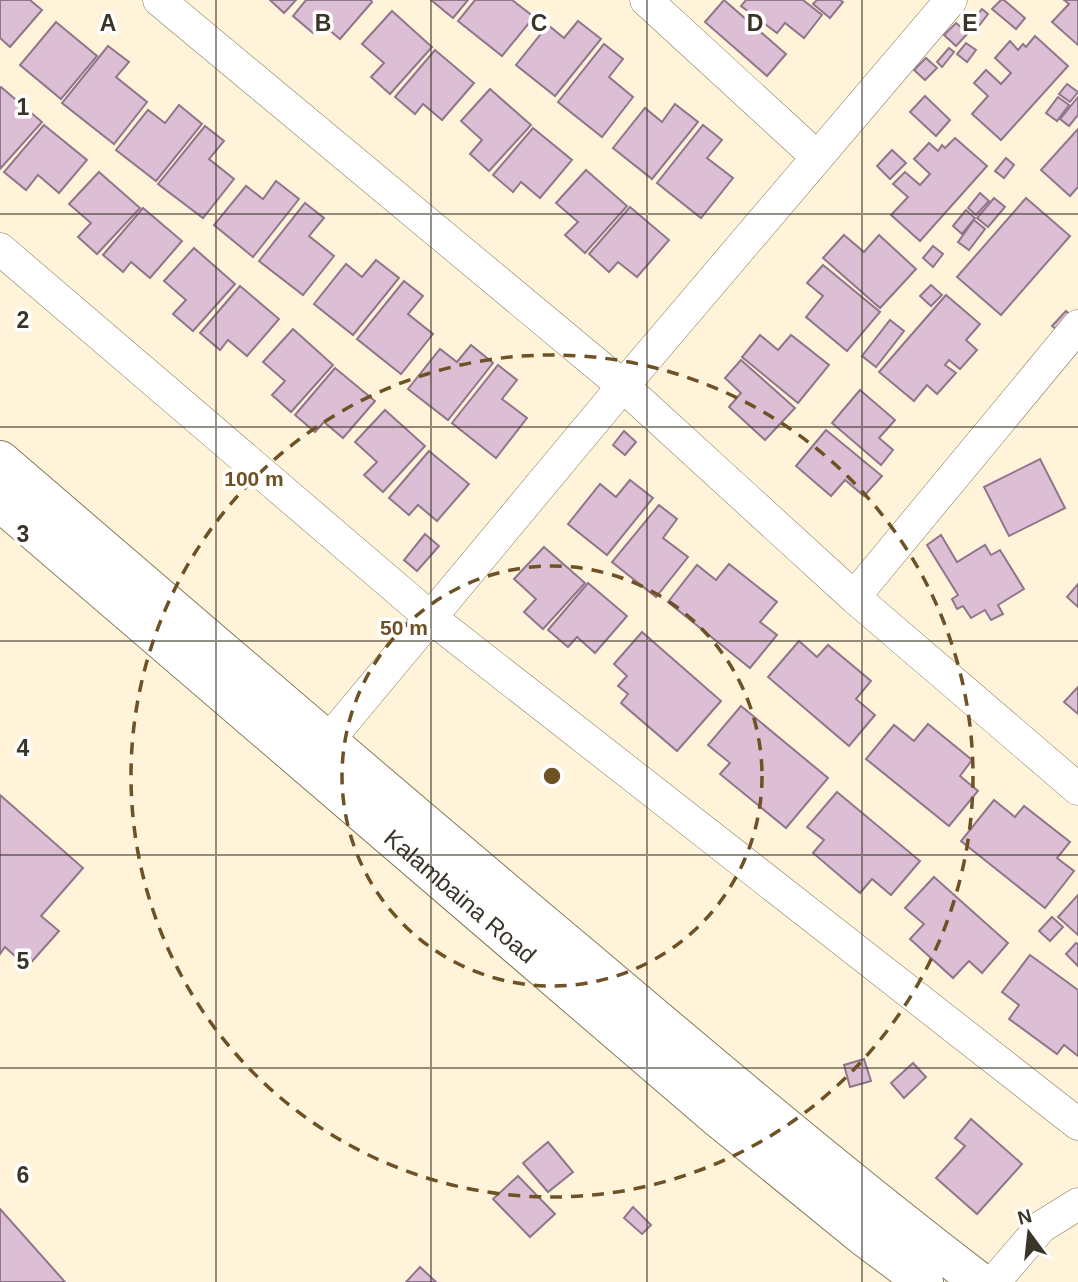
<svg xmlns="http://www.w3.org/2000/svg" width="1078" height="1282" viewBox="0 0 1078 1282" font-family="Helvetica,sans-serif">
  <rect width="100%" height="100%" fill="#fff3da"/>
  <g fill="#dcbfd5" stroke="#91768b" stroke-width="2">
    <path d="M0,0h30l12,10 -32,37 -10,-9z"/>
    <path d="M270,0h26l-12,13z"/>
    <path d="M306,0h65l1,2 -32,37 -19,-16 -8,10 -20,-17z"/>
    <path d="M431,0h37l-15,18z"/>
    <path d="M475,0h37l22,17 -32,39 -44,-35z"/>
    <path d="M724,0l62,54 -19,22 -62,-54z"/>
    <path d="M746,0h57l19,15 -18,23 -19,-15 -8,10 -36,-27z"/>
    <path d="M817,0h23l3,2 -13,16 -17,-14z"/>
    <path d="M1001,0h3l21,18 -9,11 -24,-20z"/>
    <path d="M1064,0h14v45l-26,-23 17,-18z"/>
    <path d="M982,9l6,5 -13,17 -6,-5z"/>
    <path d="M392,11l40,36 -42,47 -19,-17 13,-14 -22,-19z"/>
    <path d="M578,21l23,18 -46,57 -39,-31 32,-40 16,13z"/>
    <path d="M56,22l41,34 -36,43 -41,-34z"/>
    <path d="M956,23l12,10 -12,13 -12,-11z"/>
    <path d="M1035,36l33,30 -67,74 -29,-26 16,-18 -14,-13 12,-13 15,14 10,-11 -16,-15 15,-17 8,9 5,-6 3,3z"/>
    <path d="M966,43l10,7 -9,12 -10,-8z"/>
    <path d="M604,44l19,15 -14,18 24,20 -31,40 -44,-35z"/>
    <path d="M108,46l21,16 -13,15 31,25 -33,42 -52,-41z"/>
    <path d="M949,48l5,4 -12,15 -5,-5z"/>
    <path d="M435,50l39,33 -32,37 -19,-16 -8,10 -20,-17z"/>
    <path d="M926,58l11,10 -12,12 -11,-10z"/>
    <path d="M1067,84l11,8 -8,10 -11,-8z"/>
    <path d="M1,87l41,35 -42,47v-81z"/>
    <path d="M490,89l41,36 -42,46 -19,-17 12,-14 -21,-19z"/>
    <path d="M925,96l25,24 -14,16 -26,-24z"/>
    <path d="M1058,97l11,8 -12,16 -11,-8z"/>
    <path d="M1078,97v18l-9,11 -9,-7z"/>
    <path d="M675,104l23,18 -46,57 -39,-31 32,-40 17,14z"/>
    <path d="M179,105l23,19 -46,57 -40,-31 32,-40 17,13z"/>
    <path d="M44,125l43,35 -28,33 -21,-18 -12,15 -22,-18z"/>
    <path d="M703,125l19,15 -15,18 26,20 -32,40 -44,-35z"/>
    <path d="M205,126l19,15 -15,18 25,20 -31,39 -45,-34z"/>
    <path d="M533,128l39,32 -32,38 -19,-16 -8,10 -20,-17z"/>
    <path d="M1078,129v58l-8,9 -29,-26z"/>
    <path d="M955,138l32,28 -67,75 -29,-26 17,-18 -15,-13 12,-12 15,13 10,-11 -16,-15 15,-16 9,8 4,-6 3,3z"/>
    <path d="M892,150l14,13 -16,16 -13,-13z"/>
    <path d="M1006,158l8,7 -10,13 -9,-7z"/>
    <path d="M586,170l41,36 -42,47 -20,-18 13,-13 -22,-19z"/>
    <path d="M99,172l41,36 -43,46 -19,-17 13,-14 -22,-19z"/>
    <path d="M276,181l23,18 -46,58 -39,-32 32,-39 17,13z"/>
    <path d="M980,193l9,8 -13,14 -8,-7z"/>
    <path d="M994,198l11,9 -17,20 -11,-9z"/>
    <path d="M1026,198l44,38 -69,79 -44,-38z"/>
    <path d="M305,203l19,15 -15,18 25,20 -31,39 -44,-34z"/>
    <path d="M630,207l39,33 -32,37 -19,-15 -9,10 -20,-18z"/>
    <path d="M143,208l39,33 -32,37 -19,-16 -8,10 -20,-17z"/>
    <path d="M966,210l9,8 -13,16 -9,-8z"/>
    <path d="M974,220l11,9 -16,21 -11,-8z"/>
    <path d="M844,235l20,17 15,-17 37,34 -36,39 -57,-50z"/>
    <path d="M933,246l10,8 -10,13 -10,-9z"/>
    <path d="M194,248l41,36 -42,47 -20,-17 13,-14 -22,-19z"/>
    <path d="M376,260l23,18 -46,57 -39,-31 32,-40 16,13z"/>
    <path d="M823,265l57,47 -33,39 -41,-34 17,-21 -16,-13z"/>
    <path d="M404,281l19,15 -15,18 25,20 -32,40 -44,-35z"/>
    <path d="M931,285l11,10 -11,11 -11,-10z"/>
    <path d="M240,286l39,33 -32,37 -19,-16 -8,10 -20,-17z"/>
    <path d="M946,295l34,29 -14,16 11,10 -17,19 -11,-9 -4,5 11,8 -19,21 -10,-9 -13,16 -35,-29z"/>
    <path d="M1066,311l11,10 -13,15 -12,-10z"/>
    <path d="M890,320l14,11 -28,36 -14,-11z"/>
    <path d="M293,329l40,36 -42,47 -19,-17 13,-14 -22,-19z"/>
    <path d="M760,335l18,15 13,-15 38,30 -31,38 -56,-46z"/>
    <path d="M471,345l22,18 -45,57 -40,-31 32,-40 17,13z"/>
    <path d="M741,360l54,48 -30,32 -36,-33 12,-14 -16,-15z"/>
    <path d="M498,365l19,15 -15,19 25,19 -31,40 -44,-35z"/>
    <path d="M335,368l40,33 -32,37 -19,-16 -9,10 -20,-17z"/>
    <path d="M860,390l35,30 -16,18 14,12 -12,15 -49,-42z"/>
    <path d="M385,410l40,36 -42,46 -19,-17 13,-13 -22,-20z"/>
    <path d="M826,430l56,46 -18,20 -19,-16 -14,16 -35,-30z"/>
    <path d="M624,431l12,11 -11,13 -12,-10z"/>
    <path d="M429,451l40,33 -32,37 -19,-16 -9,10 -20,-17z"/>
    <path d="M1040,459l25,49 -56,28 -25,-49z"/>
    <path d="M630,480l23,18 -46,57 -39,-31 32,-40 16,13z"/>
    <path d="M659,505l18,14 -14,19 25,19 -32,40 -44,-35z"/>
    <path d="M425,534l14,12 -22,25 -13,-11z"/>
    <path d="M941,535l16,27 28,-17 6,10 9,-5 24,39 -26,16 5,9 -12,6 -6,-10 -14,8 -8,-12 -6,3 -5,-10 6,-4 -31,-50z"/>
    <path d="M544,547l41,36 -42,46 -19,-17 12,-13 -22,-20z"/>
    <path d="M729,564l48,38 -17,20 17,13 -27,33 -82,-66 29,-37 19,15z"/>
    <path d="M588,583l39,33 -32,37 -18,-16 -9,10 -20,-17z"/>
    <path d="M1078,584v23l-11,-10z"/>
    <path d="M642,632l79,69 -44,50 -56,-48 7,-9 -10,-8 9,-10 -13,-12z"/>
    <path d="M799,641l18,16 11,-12 43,36 -15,18 19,16 -26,31 -81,-69z"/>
    <path d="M1078,687v27l-14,-12z"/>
    <path d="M741,706l87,72 -42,50 -66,-54 10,-11 -22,-18z"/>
    <path d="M928,724l44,36 -12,16 18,15 -29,35 -83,-67 28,-34 20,16z"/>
    <path d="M837,792l83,69 -29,34 -19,-16 -12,14 -47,-40 11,-13 -17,-13z"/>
    <path d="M0,795l83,73 -42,48 18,15 -32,36 -22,-20 -5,7z"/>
    <path d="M994,800l21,17 9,-11 46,36 -13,16 17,13 -29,37 -84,-67z"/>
    <path d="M934,877l74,66 -26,30 -13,-12 -16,17 -43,-39 14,-15 -19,-16z"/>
    <path d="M1078,895v40l-20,-18z"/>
    <path d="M1052,917l11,10 -13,14 -11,-10z"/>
    <path d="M1076,943l2,1v22l-12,-12z"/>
    <path d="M1030,955l48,35v66l-14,-11 -7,9 -48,-35 10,-14 -17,-13z"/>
    <path d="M864,1059l7,22 -21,6 -6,-22z"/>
    <path d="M913,1063l13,14 -22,21 -13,-15z"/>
    <path d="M971,1119l51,45 -45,50 -41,-36 29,-32 -10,-8z"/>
    <path d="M548,1142l25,30 -25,20 -25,-29z"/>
    <path d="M518,1176l37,38 -25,23 -37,-38z"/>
    <path d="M633,1207l18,18 -9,9 -18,-16z"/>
    <path d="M0,1209l65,73h-65z"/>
    <path d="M420,1267l16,15h-30z"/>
  </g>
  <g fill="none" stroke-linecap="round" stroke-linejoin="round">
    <g stroke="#887b5e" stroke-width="33">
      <g id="minor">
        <path d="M159,0l464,386 231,211 224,192"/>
        <path d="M646,0l171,157"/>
        <path d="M0,249l430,368 648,507"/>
        <path d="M854,597l224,-271"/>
        <path d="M327,742l296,-356 328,-386"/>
        <path d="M994,1282l47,-55 37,-23"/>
      </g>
    </g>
    <g stroke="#887b5e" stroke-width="40">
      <g id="major">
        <path d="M0,460c193,166 386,332 582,496 131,111 262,222 398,326"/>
        <path id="s1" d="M0,502l718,616 146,119 60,45"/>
      </g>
    </g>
    <use href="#minor" stroke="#fff" stroke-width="32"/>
    <use href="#major" stroke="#fff" stroke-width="38"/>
  </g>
  <path fill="none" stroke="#3a3528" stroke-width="2" stroke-opacity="0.55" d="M216,0v1282M431,0v1282M647,0v1282M862,0v1282M0,214h1078M0,427h1078M0,641h1078M0,855h1078M0,1068h1078"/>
  <g fill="none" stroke="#6e5124" stroke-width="3.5" stroke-dasharray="12 9">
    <circle cx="552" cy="776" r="210"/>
    <circle cx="552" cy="776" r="421"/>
  </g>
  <g text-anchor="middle" stroke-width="7" stroke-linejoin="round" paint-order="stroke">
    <g font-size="24" fill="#3a3528" stroke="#fff">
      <text dy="8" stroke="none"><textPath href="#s1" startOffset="606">Kalambaina Road</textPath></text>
    </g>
  </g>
  <g font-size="23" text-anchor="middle" font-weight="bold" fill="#3a3528" stroke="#fff" stroke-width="7" stroke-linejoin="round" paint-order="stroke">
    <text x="108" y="31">A</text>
    <text x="323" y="31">B</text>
    <text x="539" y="31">C</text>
    <text x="755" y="31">D</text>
    <text x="970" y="31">E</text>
    <text x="23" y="115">1</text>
    <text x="23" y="328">2</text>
    <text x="23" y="542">3</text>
    <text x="23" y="756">4</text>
    <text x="23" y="969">5</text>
    <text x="23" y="1183">6</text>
  </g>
  <circle cx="552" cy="776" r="10" fill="#6e5124" stroke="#fff" stroke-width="3.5"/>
  <g font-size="21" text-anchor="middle" font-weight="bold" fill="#6e5124" stroke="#fff" stroke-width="7" stroke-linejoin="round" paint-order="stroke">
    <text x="254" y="486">100 m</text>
    <text x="404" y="635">50 m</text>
  </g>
  <g transform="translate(1029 1233) rotate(345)" stroke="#ffffff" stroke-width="5" paint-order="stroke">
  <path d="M0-5L12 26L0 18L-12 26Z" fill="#3a3528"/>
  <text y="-10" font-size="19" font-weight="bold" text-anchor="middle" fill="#3a3528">N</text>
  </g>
</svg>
